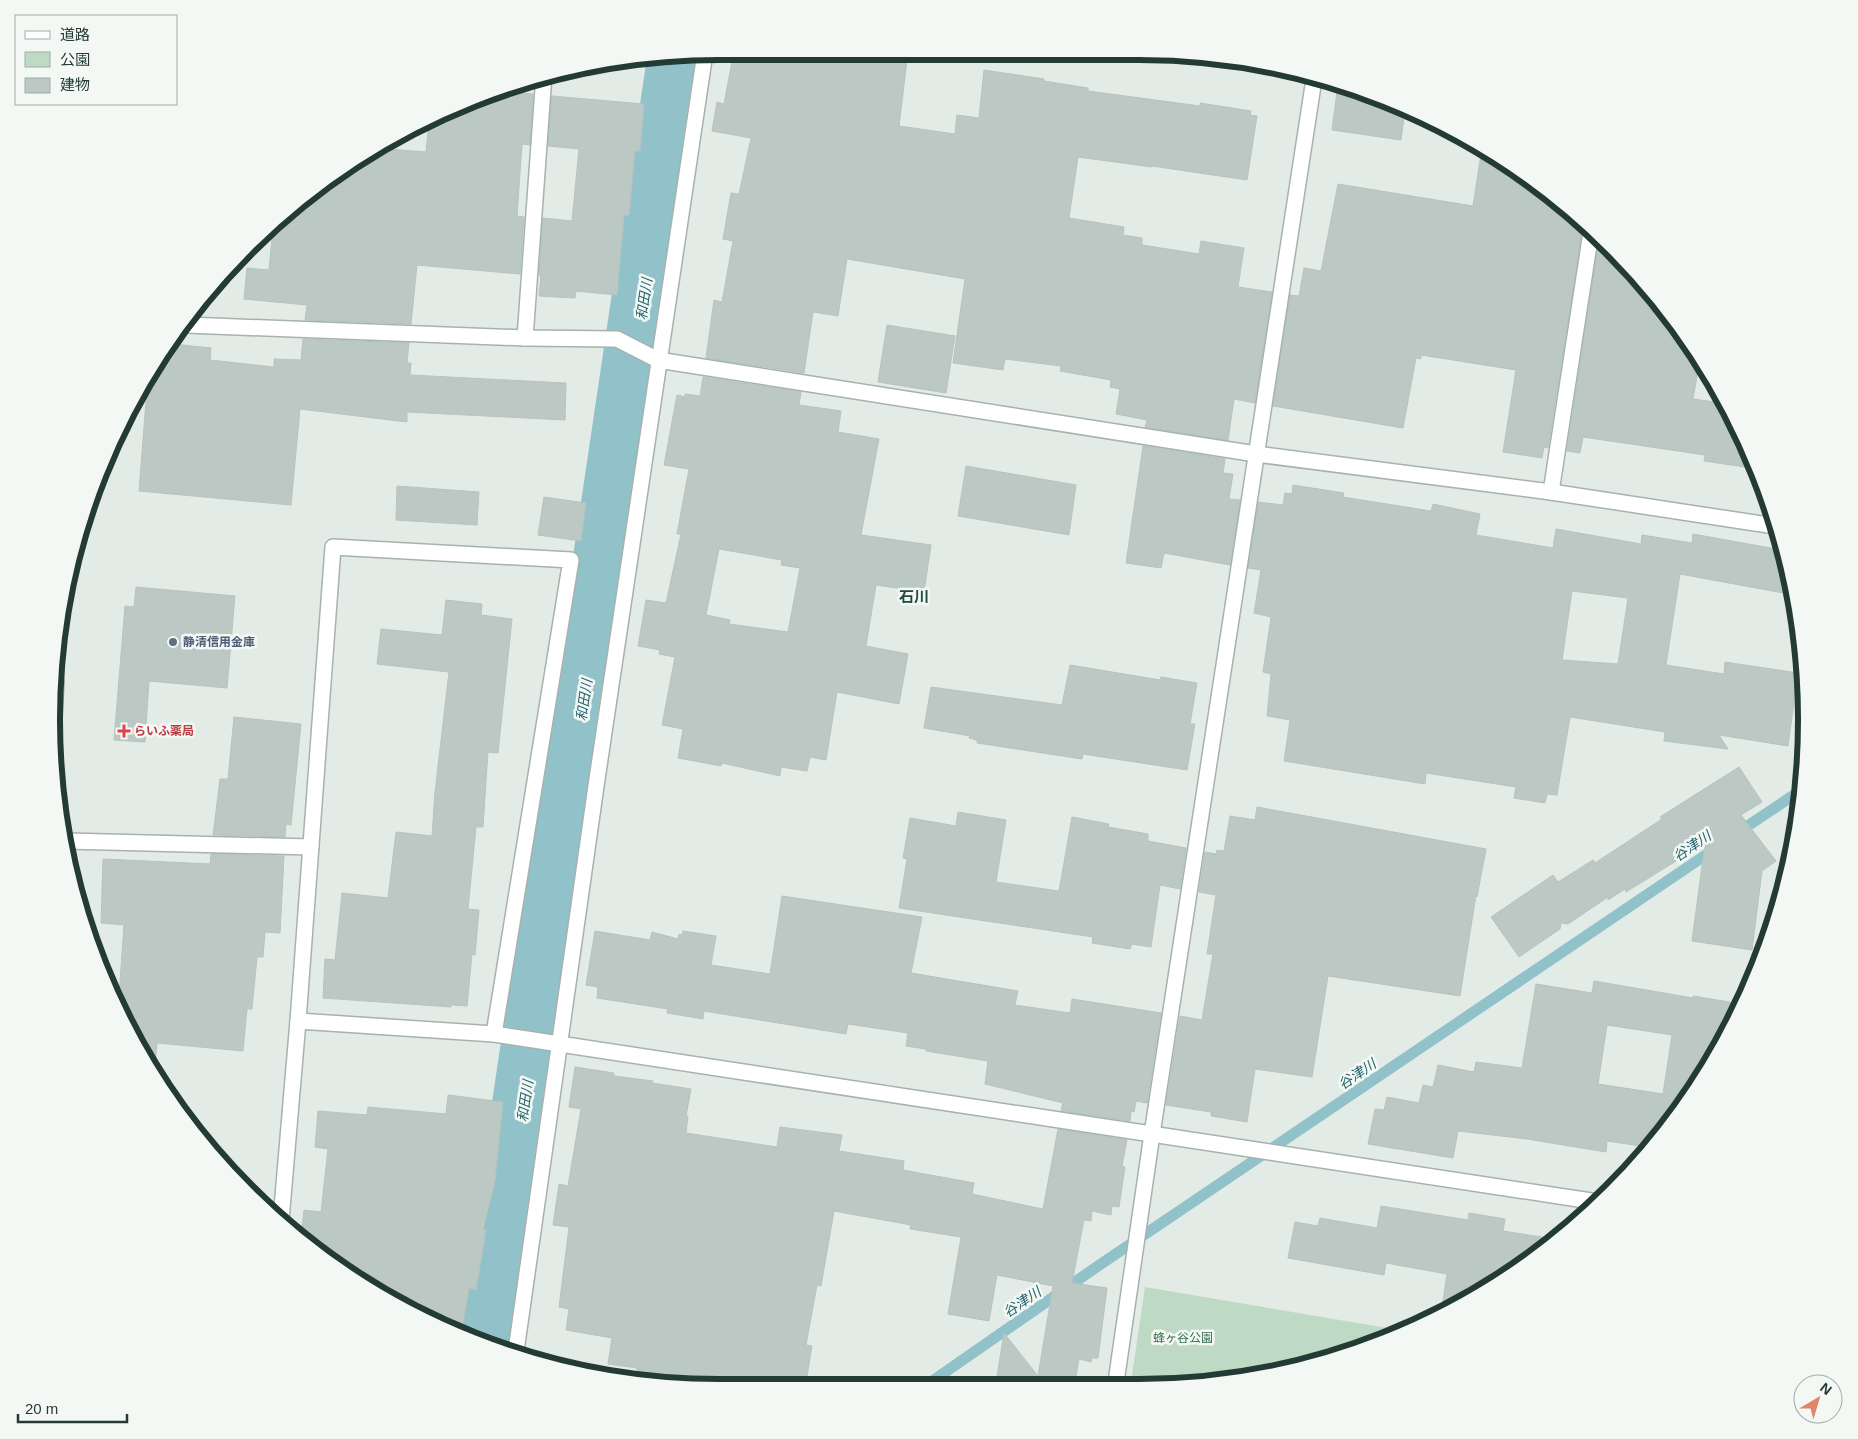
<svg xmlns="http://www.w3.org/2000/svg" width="1858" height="1439" viewBox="0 0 1858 1439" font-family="Helvetica,'Noto Sans JP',sans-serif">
  <rect width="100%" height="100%" fill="#e3ebe7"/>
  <path fill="#bedac5" d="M1145,1287l254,43 -45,22 -129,30h-94z"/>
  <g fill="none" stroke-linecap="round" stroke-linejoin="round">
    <g stroke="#91c2ca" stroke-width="11">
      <path d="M1737,833l63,-42"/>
      <path d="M931,1382l167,-116 618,-418"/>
    </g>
    <path stroke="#91c2ca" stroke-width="65" d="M489,1344l191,-1288"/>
  </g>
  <g fill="#bbc8c3" stroke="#b6c4be" fill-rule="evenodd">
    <path d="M734,51l174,1 -9,74 56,8 2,-19 22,3 5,-48 60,9v2l44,7v3l112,15v-3l51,8 -1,4 7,1 -10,64 -95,-14v1l-74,-10 -9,61 55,9 -1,8 19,3v7l57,9 2,-13 43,7 -6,39 34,5 -17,111 -21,-4 -6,41 -83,-13 2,-7 -31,-6 4,-25 -10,-2 1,-7 -51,-9 1,-5 -56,-7 -2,11 -50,-7 12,-84 -118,-20 -9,57 -25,-4 -9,61 -98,-15 8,-58 8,2 11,-61 -10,-2 8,-46 8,1 12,-56 -39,-7 5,-29 7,2z"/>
    <path d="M523,84l-1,9 11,1 -3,51 -8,-1 -5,72 7,1 -4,57 -103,-9 -6,59 -106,-4 2,-15 -63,-6 3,-31 22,2 4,-43 103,-79 50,4 3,-29z"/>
    <path d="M1338,84l15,3 52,23 -4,30 -69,-10z"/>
    <path d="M552,96l92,8 -4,47h-5l-6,64h-5l-7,80 -41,-4 -1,7 -36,-2 2,-21h-2l4,-57 29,3 7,-72 -31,-3z"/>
    <path d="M1482,147l64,43 38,36 -2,5 -34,217 -4,-1 -2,11 -39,-6 13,-82 -95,-15v4l-5,-1 -13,70 -130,-22 17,-111 9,1 5,-28 17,3 17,-87 135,22z"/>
    <path d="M1599,240l42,39 53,69 6,11 -7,40 28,4 5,5 32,61 -54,-8 1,-6 -122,-18 -3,16 -13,-2z"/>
    <path d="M887,325l68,11 -9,57 -68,-11z"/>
    <path d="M303,339l106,4 -2,20h4l-1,12 156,8 -1,37 -158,-8v10l-107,-13 -9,96 -152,-14 9,-115 25,-32 38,4 -1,12 64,7v-8l27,1z"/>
    <path d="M703,377l98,15 -2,13 42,6 -3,21 41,7 -18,96 70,10 -7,47 -48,-7 -10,61 42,8 -9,50 -62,-12 -11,68 -16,-3 -3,14 -26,-4 -1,9 -58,-13 -1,3 -43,-8 5,-29 -21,-4 13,-68 -16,-3 1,-4 -22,-4 8,-46 20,3 15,-69h-4l12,-65 -25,-4 13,-70 8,2v-3l15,2zM719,549l63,11 -1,5 19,3 -12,64 -59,-8 1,-4 -24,-5z"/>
    <path d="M1143,446l82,13 -2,14 10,1 -4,25 11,1 -10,65 -66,-12 -3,15 -35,-5z"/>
    <path d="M966,466l110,19 -7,50 -111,-19z"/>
    <path d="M1293,485l51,8 -1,4 88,14 2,-7 47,10 -4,21 77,13 3,-19 85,15 1,-9 50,8 1,-9 89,16 12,45 -114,-21 -14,91 58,9 1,-12 73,11 -10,73 -69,-11 9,14 -64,-8 1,-9 -95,-15 -13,78 -10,-1 -2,9 -31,-5 2,-11 -90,-14 -1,11 -141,-23 6,-41 -23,-4 4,-42 -8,-2 8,-55 -17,-4 7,-43 -13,-2 10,-66 25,3 2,-12 7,1zM1572,591l56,7 -10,66 -56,-4z"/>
    <path d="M397,486l82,6 -2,33 -81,-5z"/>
    <path d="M544,497l42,6 -5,38 -43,-6z"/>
    <path d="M136,587l99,9 -8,92 -78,-7 -4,61 -31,-2 11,-134 9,1z"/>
    <path d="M446,600l36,4 -1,11 31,4 -14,134 -10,-1 -5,75h-7l-8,82 11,1 -4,45 -3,-1 -5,52 -16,-1v2l-128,-9 2,-39 10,1 7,-67 46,5 8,-66 36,4 3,-44 14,-120 -72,-8 4,-35 61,6z"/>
    <path d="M1070,665l90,15 1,-3 36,6 -7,41h5l-8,46 -104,-16 -1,5 -105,-16v-3l-8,-2 1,-2 -46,-8 7,-41 131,18z"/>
    <path d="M234,717l67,7 -10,101 -5,-1 -1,13 -72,-2 7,-56h8z"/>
    <path d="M1739,767l23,35 -21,13 35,46 -14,10 -10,79 -60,-9 13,-98 -79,49 -1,-3 -17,11v-3l-40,27 -7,-1 -1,6 -41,28 -28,-40 62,-42 5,7 35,-22 2,3 67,-44 -2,-2z"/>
    <path d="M1257,807l229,42 -9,48 -1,-2 -16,101 -132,-20 -16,101 -57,-8 -8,53 -36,-6v-4l-45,-7 14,-89 22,4 11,-66h-6l9,-59 -17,-3 6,-40 11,2 1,-4 7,1 6,-35 25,4z"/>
    <path d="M958,812l48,8 -10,62 63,9 13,-74 37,7 -1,3 40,7v7l38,7 -6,41 -20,-4 -9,62 -19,-3 -2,5 -38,-6 1,-6 -194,-29 8,-49 -4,-1 7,-40 46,8z"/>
    <path d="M211,854l73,2 -4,77 -15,-1 -2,25h-6l-5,52h-5l-4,42 -86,-8 -3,31 -36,-64 6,-85 -23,-2 2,-64 107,5z"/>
    <path d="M782,896l140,21 -11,56 107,18 -3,14 55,8 2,-14 89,14 -14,90 -11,-2 -2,11 -3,-1 -1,10 -69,-10 2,-8 -78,-19 3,-23 -62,-10v-2l-20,-3 2,-13 -60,-9 -2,10 -142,-23 -1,8 -36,-6 1,-4 -71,-11 1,-11 -12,-2 9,-54 55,9 2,-8 26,7 1,-5 3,1 1,-4 33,5 -5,29 59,9z"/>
    <path d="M1594,981l99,17v-2l48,8 -47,87 -46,56 -41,-6 -1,11 -79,-13 -69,-8 -5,27 -85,-14 7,-35 9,1 3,-13 32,6 4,-18 10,2 5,-22 36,7 2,-10 46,6 14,-84 56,9zM1607,1025l65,10 -9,59 -65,-10z"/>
    <path d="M575,1067l39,6v3l39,5 -1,2 39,6 -5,27h2l-2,17 91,14 3,-20 62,8 -3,16 65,10 -1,9 71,13 -2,11 71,15 15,-80 69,11 -5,26 3,1 -6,40 -7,-1 -1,9 -19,-4 -1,10 -7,-1 -12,63 35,5 -9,70h-6l-1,4 -12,-3 -4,23h-79l8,-49 34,43 15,-90 -56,-11 -8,46 -41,-7 13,-77 -51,-8 1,-4 -77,-14 -13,75 -4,-1 -11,60 6,1 -6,36h-171l2,-14 -29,-4 4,-26 -46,-8 3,-21 -10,-2 10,-80 -16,-2 6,-41 9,2 13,-77 -12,-2z"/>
    <path d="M448,1095l55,7 -8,79 -12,49h3l-10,60 -7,-2 -8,48 -113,-61 -47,-39 3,-26 17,2 7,-63 -13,-2 3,-36 49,4 1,-8 78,7z"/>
    <path d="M1381,1206l87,14 1,-7 36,6 -2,12 51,8 -44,36 -68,33 5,-34 -61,-11 -2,12 -96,-17 7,-36 23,4 2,-8 57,10z"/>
  </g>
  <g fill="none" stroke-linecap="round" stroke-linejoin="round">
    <g stroke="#a6b2ae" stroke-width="18">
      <g id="minor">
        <path d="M187,325l338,13 92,1 41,21 598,94 295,38 224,34"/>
        <path d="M525,338l19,-263"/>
        <path d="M1551,492l40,-260"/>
        <path d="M53,730l3,-48"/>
        <path d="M67,841l244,6"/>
        <path d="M298,1021l35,-474 238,13 -77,474"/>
        <path d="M281,1220l17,-199 196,13 1104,168"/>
        <path d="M516,1351c60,-433 123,-866 189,-1298"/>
        <path d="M1116,1382l36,-248 162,-1055"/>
      </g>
    </g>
    <use href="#minor" stroke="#fff" stroke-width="15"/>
  </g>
  <circle fill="#5c6f8a" stroke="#f3f8f5" stroke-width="2" cx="173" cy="642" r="5"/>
  <path fill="#e0444e" stroke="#f3f8f5" stroke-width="2" d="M121.5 723.5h5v5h5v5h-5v5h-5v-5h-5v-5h5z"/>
  <g text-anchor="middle" stroke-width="5" stroke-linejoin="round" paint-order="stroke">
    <g font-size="12" font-weight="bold" fill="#4e5e75" stroke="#f3f8f5" text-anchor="start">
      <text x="183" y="646">静清信用金庫</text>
    </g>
    <g font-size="12" font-weight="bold" fill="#be3a42" stroke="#f3f8f5" text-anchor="start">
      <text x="134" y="735">らいふ薬局</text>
    </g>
    <g font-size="12" fill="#336c49" stroke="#f3f8f5">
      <text x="1183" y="1342">蜂ヶ谷公園</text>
    </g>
    <g font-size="14" font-style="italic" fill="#25646f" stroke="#f3f8f5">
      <text transform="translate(644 299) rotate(-82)" y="5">和田川</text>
      <text transform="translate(584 700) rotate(-82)" y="5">和田川</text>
      <text transform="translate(1692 846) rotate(-34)" y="5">谷津川</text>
      <text transform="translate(1357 1074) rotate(-34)" y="5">谷津川</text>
      <text transform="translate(525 1101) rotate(-82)" y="5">和田川</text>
      <text transform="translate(1022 1302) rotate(-34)" y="5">谷津川</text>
    </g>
    <g font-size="15" font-weight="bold" fill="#234a40" stroke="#f3f8f5">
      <text x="914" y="602">石川</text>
    </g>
  </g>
  <path d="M0 0H1858V1439H0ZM719 60H1139A659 659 0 0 1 1798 719V720A659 659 0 0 1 1139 1379H719A659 659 0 0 1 60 720V719A659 659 0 0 1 719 60Z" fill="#f3f8f5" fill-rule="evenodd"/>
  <path fill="none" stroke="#243a34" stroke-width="6" d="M719 60H1139A659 659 0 0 1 1798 719V720A659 659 0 0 1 1139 1379H719A659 659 0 0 1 60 720V719A659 659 0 0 1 719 60Z"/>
  <rect x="15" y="15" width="162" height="90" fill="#f3f8f5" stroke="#a0aca8"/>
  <rect x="25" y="31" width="25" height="8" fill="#ffffff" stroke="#a0aca8"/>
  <text x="60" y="40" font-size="15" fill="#243a34">道路</text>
  <rect x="25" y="52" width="25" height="15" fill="#bedac5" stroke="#a0aca8"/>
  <text x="60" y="65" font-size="15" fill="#243a34">公園</text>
  <rect x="25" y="78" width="25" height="15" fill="#bbc8c3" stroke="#a0aca8"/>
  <text x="60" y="90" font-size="15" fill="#243a34">建物</text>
  <g transform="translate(1818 1399) rotate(38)"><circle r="24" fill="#f3f8f5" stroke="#a0aca8"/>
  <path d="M0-4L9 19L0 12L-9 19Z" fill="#e28569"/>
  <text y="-8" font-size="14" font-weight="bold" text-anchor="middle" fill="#243a34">N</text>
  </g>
  <path d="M18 1414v8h109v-8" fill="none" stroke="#243a34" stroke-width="2.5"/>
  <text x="25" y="1414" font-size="15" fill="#243a34" stroke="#f3f8f5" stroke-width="4" paint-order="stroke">20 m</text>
</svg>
